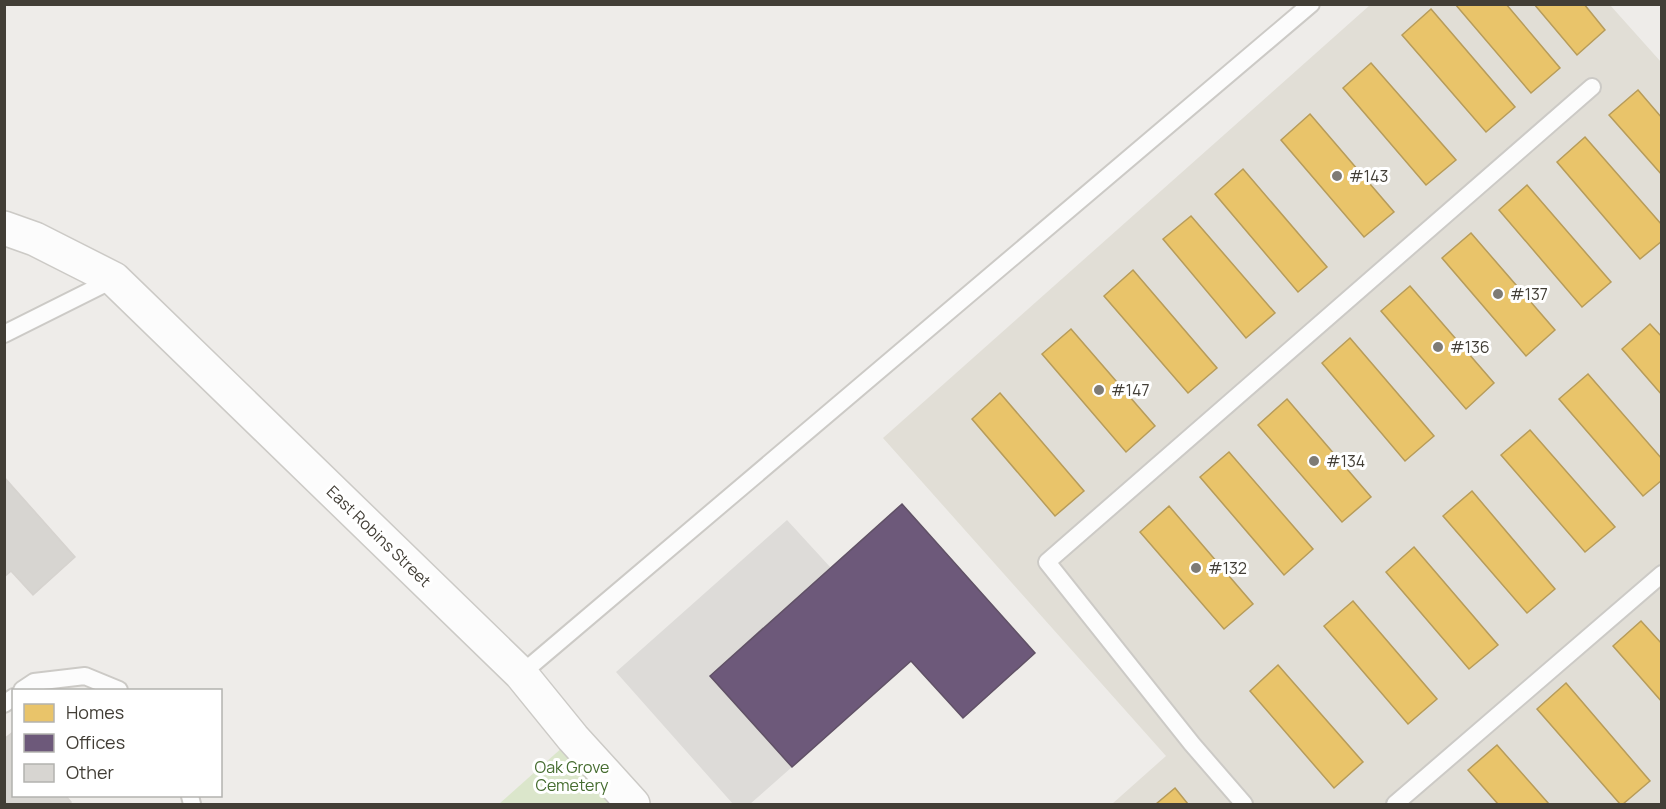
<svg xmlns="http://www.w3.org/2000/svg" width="1666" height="809" viewBox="0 0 1666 809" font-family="Manrope,sans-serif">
  <rect width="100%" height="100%" fill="#eeece9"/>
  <path fill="#e1ded6" d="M1370,5h240l51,57v742h-549l54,-48 -283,-318z"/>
  <path fill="#dbe6cb" d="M573,738l60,66h-134z"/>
  <path fill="#dddbd8" d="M787,520l44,48 -121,107 82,92 -42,37h-17l-117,-132z"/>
  <g fill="#e9c46a" stroke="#b79c5a" stroke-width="1.5">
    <path d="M1455,4h51l54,64 -29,25z"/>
    <path d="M1534,4h50l21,26 -28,25z"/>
    <path d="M1431,9l84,98 -29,25 -84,-97z"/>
    <path d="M1371,63l85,97 -30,25 -83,-97z"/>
    <path d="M1638,90l24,28v57l-53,-60z"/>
    <path d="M1310,114l84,98 -30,25 -83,-97z"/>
    <path d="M1585,137l77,88v16l-22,18 -83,-97z"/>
    <path d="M1243,169l84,98 -29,25 -83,-98z"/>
    <path d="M1527,185l84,97 -29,25 -83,-97z"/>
    <path d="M1191,216l84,97 -29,25 -83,-99z"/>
    <path d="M1471,233l84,97 -29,26 -84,-98z"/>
    <path d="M1133,270l84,98 -29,25 -84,-97z"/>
    <path d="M1410,286l84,97 -28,26 -85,-98z"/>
    <path d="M1650,324l12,13v58l-40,-46z"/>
    <path d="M1071,329l84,97 -29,26 -84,-98z"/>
    <path d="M1350,338l84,98 -29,25 -83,-98z"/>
    <path d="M1588,374l74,85v21l-19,16 -84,-97z"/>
    <path d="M1000,393l84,98 -29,25 -83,-97z"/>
    <path d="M1287,399l84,98 -29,25 -84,-97z"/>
    <path d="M1530,430l85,97 -30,25 -84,-97z"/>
    <path d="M1229,452l84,97 -29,26 -84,-98z"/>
    <path d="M1472,491l83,98 -28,24 -84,-97z"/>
    <path d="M1169,506l84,98 -29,25 -84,-97z"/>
    <path d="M1414,547l84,98 -29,24 -83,-97z"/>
    <path d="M1353,601l84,98 -29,25 -84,-98z"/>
    <path d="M1641,621l21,23v58l-49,-56z"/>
    <path d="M1278,665l85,97 -29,26 -84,-97z"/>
    <path d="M1566,683l84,98 -27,23h-3l-83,-95z"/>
    <path d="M1497,745l52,59h-51l-30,-34z"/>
    <path d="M1175,788l13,16h-32z"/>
  </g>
  <path fill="#6d597a" stroke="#605166" stroke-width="1.5" d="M902,504l133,149 -72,65 -52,-57 -119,106 -82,-91z"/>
  <g fill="#d7d5d1" stroke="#d6d3cf" stroke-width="1.5">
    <path d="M4,477l71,80 -42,38 -22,-24 -7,6z"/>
    <path d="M13,732l1,64h52l5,6 -3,2h-64v-65z"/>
  </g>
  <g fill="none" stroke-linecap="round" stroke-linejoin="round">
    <g stroke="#cccac6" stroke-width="20">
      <g id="service">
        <path d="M4,334l110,-55"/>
        <path d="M521,674l790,-670"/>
        <path d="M22,690l12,-8 51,-6 34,14"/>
        <path d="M4,704l10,-7"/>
        <path d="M190,796l2,8"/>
        <path d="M1244,804l-52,-60 -145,-182 545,-475"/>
        <path d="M1395,804l267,-230"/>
      </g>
    </g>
    <g stroke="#cccac6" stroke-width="36">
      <path id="minor" d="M4,228l31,11 79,40 407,395 52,64 60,66"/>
    </g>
    <use href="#service" stroke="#fcfcfc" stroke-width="16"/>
    <use href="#minor" stroke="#fcfcfc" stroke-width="33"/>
  </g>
  <g fill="#7e7b75" stroke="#fff" stroke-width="2">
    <circle cx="1337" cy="176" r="6"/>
    <circle cx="1498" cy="294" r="6"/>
    <circle cx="1438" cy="347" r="6"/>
    <circle cx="1099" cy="390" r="6"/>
    <circle cx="1314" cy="461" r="6"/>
    <circle cx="1196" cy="568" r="6"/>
  </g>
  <g text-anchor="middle" stroke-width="6" stroke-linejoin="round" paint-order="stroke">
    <g font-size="16" fill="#423e36" stroke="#fff" text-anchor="start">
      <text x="1349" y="182">#143</text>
      <text x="1510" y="300">#137</text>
      <text x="1450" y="353">#136</text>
      <text x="1111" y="396">#147</text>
      <text x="1326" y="467">#134</text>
      <text x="1208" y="574">#132</text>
    </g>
    <g font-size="16" fill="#423e36" stroke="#fff">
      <text transform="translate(379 536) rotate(44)" y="6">East Robins Street</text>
    </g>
    <g font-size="16" fill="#466d30" stroke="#fff">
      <text x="572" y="773">Oak Grove<tspan x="572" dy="18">Cemetery</tspan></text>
    </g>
  </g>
  <rect width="1666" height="809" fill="none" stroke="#423e36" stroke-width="12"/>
  <rect x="12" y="689" width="210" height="108" fill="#ffffff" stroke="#b3b2af" stroke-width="1.5"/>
  <rect x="24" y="704" width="30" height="18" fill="#e9c46a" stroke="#b3b2af" stroke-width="1.5"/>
  <text x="66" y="719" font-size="18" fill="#423e36">Homes</text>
  <rect x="24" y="734" width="30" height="18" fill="#6d597a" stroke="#b3b2af" stroke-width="1.5"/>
  <text x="66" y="749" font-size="18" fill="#423e36">Offices</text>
  <rect x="24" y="764" width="30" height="18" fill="#d7d5d1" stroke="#b3b2af" stroke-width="1.5"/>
  <text x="66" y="779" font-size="18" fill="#423e36">Other</text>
</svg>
